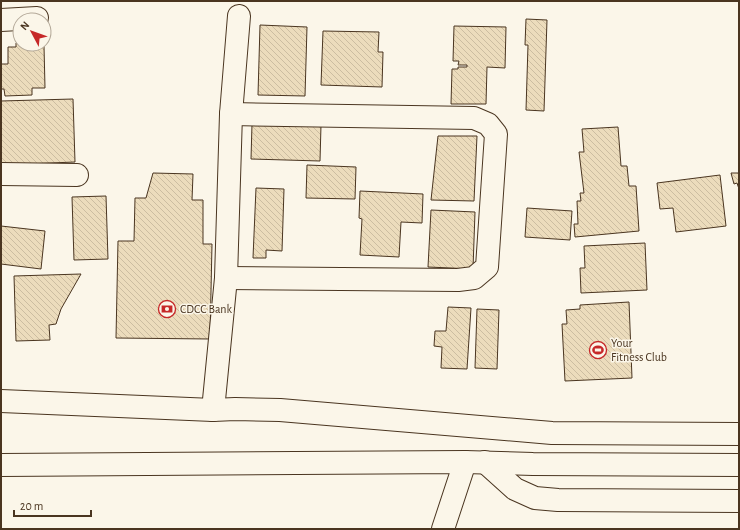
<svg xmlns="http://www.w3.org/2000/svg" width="740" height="530" viewBox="0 0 740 530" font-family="'Alegreya Sans',sans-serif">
  <defs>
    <pattern id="building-back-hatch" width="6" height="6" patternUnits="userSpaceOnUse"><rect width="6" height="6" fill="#ecdcbc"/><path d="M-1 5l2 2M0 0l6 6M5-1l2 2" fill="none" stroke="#ccbda1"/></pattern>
  </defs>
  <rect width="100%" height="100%" fill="#fbf6e9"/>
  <g fill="url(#building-back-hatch)" stroke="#4a3520">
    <path d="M526,19l21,1 -3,91 -18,-1 2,-65h-3z"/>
    <path d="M260,25l47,2 -2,69 -47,-1z"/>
    <path d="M454,26l52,1 -1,41 -18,-1 -1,37h-35l1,-35h6v-2h9v-2h-9l1,-4h-6z"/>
    <path d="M323,31l56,1 -1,20h5l-1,35 -61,-2z"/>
    <path d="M16,43l12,1v3l16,-1 1,42h-13v7l-27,1 -1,-7h-3v-25h7v-17h8z"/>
    <path d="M73,99l2,63 -74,3v-64z"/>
    <path d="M252,124l69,1 -1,36 -69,-2z"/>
    <path d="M618,127l3,39h6l2,20h7l3,45 -64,6 -1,-13h4l-1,-23h4l-1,-8h4l-5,-41h5l-2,-23z"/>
    <path d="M438,136h39l-3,65 -43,-1z"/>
    <path d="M307,165l49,2 -1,32 -49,-1z"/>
    <path d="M153,173l40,1 -1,26h11v44h9l-2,95 -94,-1 2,-97h16l1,-43h11z"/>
    <path d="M731,173h8v16l-2,-6 -3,1z"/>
    <path d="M720,175l6,51 -50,6 -3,-24 -13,1 -3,-26z"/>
    <path d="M256,188l28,1 -2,62 -16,-1v8h-13z"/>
    <path d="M360,191l63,3 -1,29 -21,-1 -2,35 -39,-2 2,-36 -3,-1z"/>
    <path d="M106,196l2,63 -34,1 -2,-63z"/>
    <path d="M527,208l45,3 -2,29 -45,-3z"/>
    <path d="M431,210l44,2 -2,57 -45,-2z"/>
    <path d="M1,226l44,5 -4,38 -40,-5z"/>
    <path d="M645,243l2,47 -66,3 -1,-25h5l-1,-22z"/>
    <path d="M81,274l-20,35 -5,15 -7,1 1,15 -34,1 -2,-65z"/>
    <path d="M629,302l3,76 -67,3 -3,-57h5l-1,-14 14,-1v-4z"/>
    <path d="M448,307l23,1 -4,61 -26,-1 1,-21 -8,-1 1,-15h11z"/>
    <path d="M477,309l22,1 -2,59 -22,-1z"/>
  </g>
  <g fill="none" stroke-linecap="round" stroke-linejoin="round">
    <g stroke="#4a3520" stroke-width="24">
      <g id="street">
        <path d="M1,20l36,-2"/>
        <path d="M1,174l76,1"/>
        <path d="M226,278l232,2 16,-2 13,-11 9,-133 -8,-10 -14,-6 -243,-4"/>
        <path d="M213,410l13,-132 5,-164 8,-98"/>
        <path d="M443,529l22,-67"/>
      </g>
    </g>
    <g stroke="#4a3520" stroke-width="24">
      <path id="primary" d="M485,462l30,27 20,9 23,2 181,1"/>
    </g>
    <g stroke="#4a3520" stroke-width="24">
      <g id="highway">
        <path d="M1,401l212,9 22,-1 45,1 272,23 187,1"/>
        <path d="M1,465l464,-3 68,2 206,1"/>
      </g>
    </g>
    <use href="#street" stroke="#fbf6e9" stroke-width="22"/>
    <use href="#primary" stroke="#fbf6e9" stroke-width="22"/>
    <use href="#highway" stroke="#fbf6e9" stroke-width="22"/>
  </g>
  <defs>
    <g id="bank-ring" transform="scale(0.9)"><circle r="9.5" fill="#fbf6e9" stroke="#c62828" stroke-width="1.5"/><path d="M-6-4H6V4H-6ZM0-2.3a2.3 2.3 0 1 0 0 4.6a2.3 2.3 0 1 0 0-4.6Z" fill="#c62828"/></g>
    <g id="stadium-ring" transform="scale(0.9)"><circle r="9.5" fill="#fbf6e9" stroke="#c62828" stroke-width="1.5"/><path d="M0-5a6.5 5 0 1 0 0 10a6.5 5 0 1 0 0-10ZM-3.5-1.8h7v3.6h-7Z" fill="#c62828"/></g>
  </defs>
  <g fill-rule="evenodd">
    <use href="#bank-ring" x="167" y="309"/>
    <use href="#stadium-ring" x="598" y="350"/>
  </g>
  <g text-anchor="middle" stroke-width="3" stroke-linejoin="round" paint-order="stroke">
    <g font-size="12" fill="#4a3520" stroke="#fbf6e9" text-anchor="start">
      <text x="180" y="313">CDCC Bank</text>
      <text x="611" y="347">Your<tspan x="611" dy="14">Fitness Club</tspan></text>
    </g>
  </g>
  <rect width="740" height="530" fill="none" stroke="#4a3520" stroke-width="4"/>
  <g transform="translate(32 32) rotate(311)"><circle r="19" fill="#fbf6e9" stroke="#b4a999"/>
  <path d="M0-3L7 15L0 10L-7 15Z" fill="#c62828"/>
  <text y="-6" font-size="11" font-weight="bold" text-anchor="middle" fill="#4a3520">N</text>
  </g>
  <path d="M14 510v6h77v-6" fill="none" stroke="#4a3520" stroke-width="2"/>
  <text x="20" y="510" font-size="12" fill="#4a3520" stroke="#fbf6e9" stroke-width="3" paint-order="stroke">20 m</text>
</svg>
